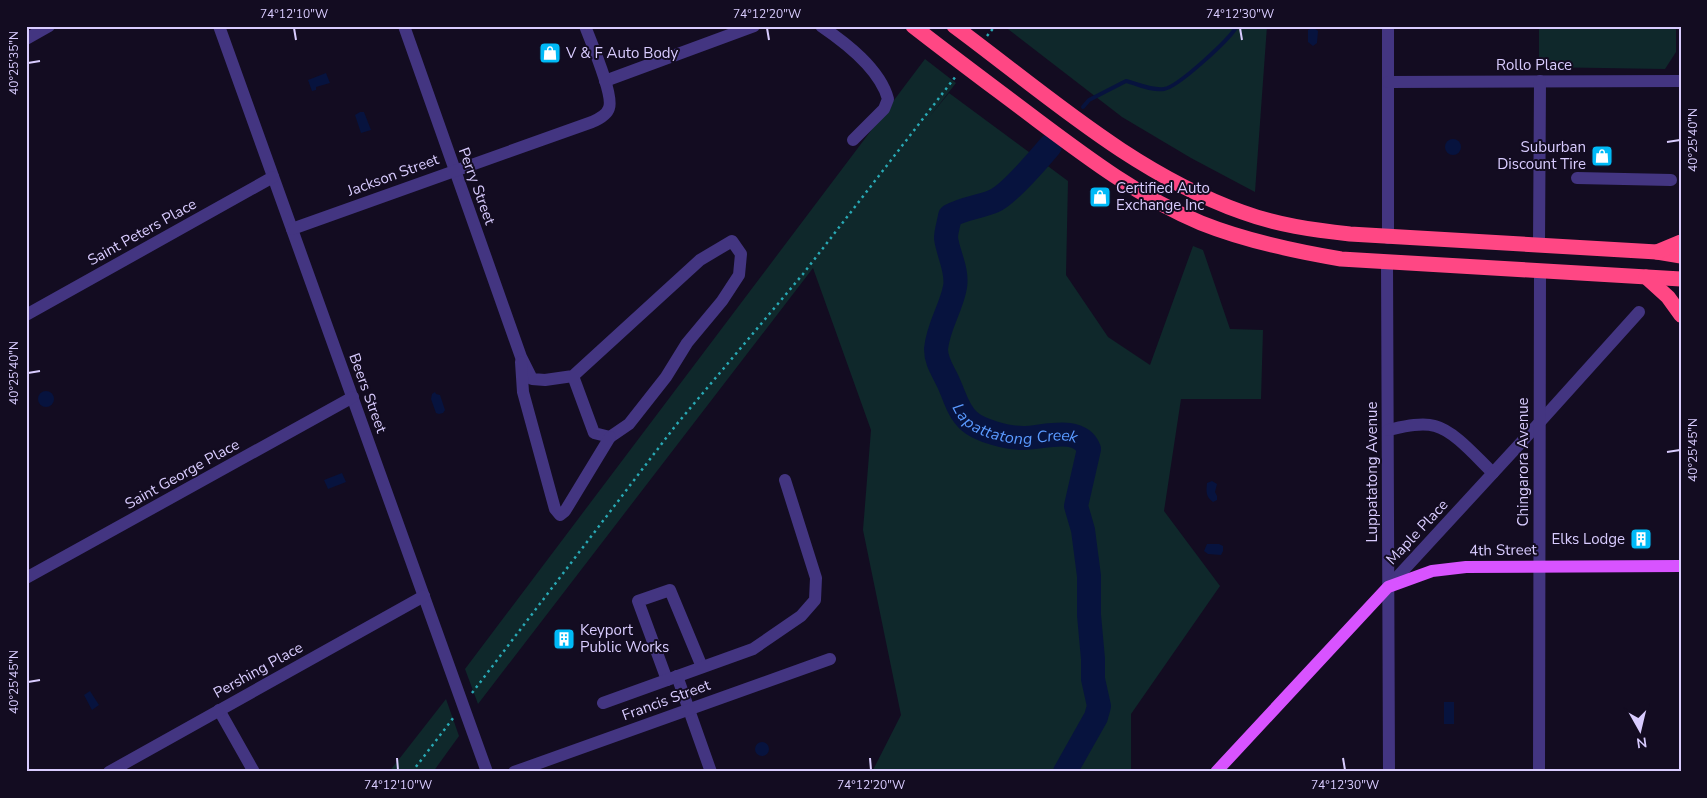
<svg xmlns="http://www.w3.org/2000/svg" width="1707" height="798" viewBox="0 0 1707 798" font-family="'Nunito Sans',sans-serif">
  <rect width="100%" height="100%" fill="#130c21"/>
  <g fill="#0f282b">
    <path d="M1004,26h263l-12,166 -64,-34 -69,-41z"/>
    <path d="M1539,26h137v26l-11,17 -126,-2z"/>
    <path d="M925,59l31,24 -26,33 19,-23 119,88 -2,94 42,62 42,28 43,-119 10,4 27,79 33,1 -2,69h-80l-17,112 56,75 -89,128v56l1,2h-260l29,-57 -38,-185 8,-100 -58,-162 -335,436 -13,-35z"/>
    <path d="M446,699l13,37 -26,36h-44z"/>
  </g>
  <g fill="#07133e">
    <path d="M1313,27l5,4 -1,12 -4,3 -5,-4v-12z"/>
    <path d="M326,73l4,10 -14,4v3l-4,1 -4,-11z"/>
    <path d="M360,112h4l7,18 -10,3 -6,-18z"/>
    <circle cx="1453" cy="147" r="8"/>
    <circle cx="46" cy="399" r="8"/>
    <path d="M435,392l1,2 4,1 5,15 -2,3 -4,1 -3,-1 -5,-14 1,-5z"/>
    <path d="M342,473l4,9 -18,7 -4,-9z"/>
    <path d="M1212,481l5,3 -2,8 2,4v4l-4,2c-7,-5 -7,-10 -6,-19z"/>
    <path d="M1207,544h12l4,2v5l-2,4 -13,-1 -4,-3z"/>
    <path d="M90,691l9,14 -7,5 -8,-15z"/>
    <rect x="1444" y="702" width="10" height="22"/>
    <circle cx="762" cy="749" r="7"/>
  </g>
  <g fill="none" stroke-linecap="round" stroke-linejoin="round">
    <path stroke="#07133e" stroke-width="4" d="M1083,107l6,-7 37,-19c12,3 26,10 38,8 14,-2 66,-50 73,-63"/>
    <path stroke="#07133e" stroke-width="24" id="s1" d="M1050,146c-11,13 -42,49 -56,55 -14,6 -30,7 -44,15 -1,7 -4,15 -4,22 2,16 12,32 9,49 -4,22 -17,39 -19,62 0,14 8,23 13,35 6,13 9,27 20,37 11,10 39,17 54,17 20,0 56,-13 66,11l-13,57 7,24 6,46v39l4,44v20l6,27 -3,11 -31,55"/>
    <g stroke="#29a9b5" stroke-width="2.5" stroke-dasharray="2.5 4" stroke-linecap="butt">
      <path d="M987,36l8,-10"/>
      <path d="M472,693l204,-268 127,-151 153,-198"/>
      <path d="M412,772l42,-55"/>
    </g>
    <g stroke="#433581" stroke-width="12">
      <path d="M219,26l268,746"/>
      <path d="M404,26l117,331 11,22 13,1 28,-4 127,-116 32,-19 9,13 -2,21 -17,26 -35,42 -21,34 -37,47 -19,13 -16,-4 -21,-57"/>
      <path d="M821,26c25,17 59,43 67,73l-4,10 -31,31"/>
      <path d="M1388,26v212"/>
      <path d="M26,39l23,-13"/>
      <path d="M605,81l149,-55"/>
      <path d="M1388,82l293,-1"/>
      <path d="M1577,178l94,2"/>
      <path d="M292,229l300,-107c7,-3 15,-7 17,-14 5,-13 -18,-66 -24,-82"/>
      <path d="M1539,244l1,-163"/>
      <path d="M1387,263l2,509"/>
      <path d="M26,315l247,-138"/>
      <path d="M521,362l2,30 32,117 5,6 5,-4 45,-74"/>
      <path d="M1388,430c14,-3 33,-8 47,-4 20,5 43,33 58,47"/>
      <path d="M26,578l327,-181"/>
      <path d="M1388,587l151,-164 100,-111"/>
      <path d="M677,676l34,96"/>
      <path d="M667,680l-29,-79 32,-11 32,77"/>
      <path d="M603,703l150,-54 48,-33 14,-16 1,-22 -31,-98"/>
      <path d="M219,710l35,62"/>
      <path d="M109,772l315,-176"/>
      <path d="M514,772l316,-113"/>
      <path d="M1539,772l1,-500"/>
    </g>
    <path stroke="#d853ff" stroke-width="12" d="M1216,772l172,-185 44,-16 34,-4 215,-1"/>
    <g stroke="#ff4784" stroke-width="15">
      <path d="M913,26c41,32 83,63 124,94 52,39 104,78 164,103 45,18 92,28 140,36l340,20"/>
      <path d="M954,26c92,68 179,147 288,186 35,13 71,18 108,22l307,18 24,4"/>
      <path d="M1657,252l24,-10"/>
      <path d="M1646,277l22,20 13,18"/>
    </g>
  </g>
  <path fill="none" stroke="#d9ccff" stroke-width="2" d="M294,28l2,12M767,28l2,12M1240,28l2,12M28,63l12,-2M1667,142l13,-2M28,373l12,-2M1667,452l13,-2M28,682l12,-2M397,758l1,12M870,758l1,12M1343,758l2,12"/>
  <defs>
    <g id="shop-square" transform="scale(1.125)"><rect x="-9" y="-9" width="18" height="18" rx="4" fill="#00baf7" stroke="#130c21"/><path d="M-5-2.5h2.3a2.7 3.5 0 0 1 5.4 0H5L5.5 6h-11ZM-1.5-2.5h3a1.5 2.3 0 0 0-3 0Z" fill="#fff"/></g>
    <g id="building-square" transform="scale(1.125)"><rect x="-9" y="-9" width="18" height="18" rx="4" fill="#00baf7" stroke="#130c21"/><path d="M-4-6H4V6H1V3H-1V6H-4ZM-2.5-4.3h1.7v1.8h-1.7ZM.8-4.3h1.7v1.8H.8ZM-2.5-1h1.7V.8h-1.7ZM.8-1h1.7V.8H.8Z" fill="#fff"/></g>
  </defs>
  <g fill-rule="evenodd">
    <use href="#shop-square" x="550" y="53"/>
    <use href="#shop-square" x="1602" y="156"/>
    <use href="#shop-square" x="1100" y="197"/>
    <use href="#building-square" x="1641" y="539"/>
    <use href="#building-square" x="564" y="639"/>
  </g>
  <g text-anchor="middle" stroke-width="4" stroke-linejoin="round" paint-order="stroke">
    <g font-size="15" fill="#d9ccff" stroke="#130c21" text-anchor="start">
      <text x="566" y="58">V &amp; F Auto Body</text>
      <text x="1586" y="152" text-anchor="end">Suburban<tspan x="1586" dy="17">Discount Tire</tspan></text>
      <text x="1116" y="193">Certified Auto<tspan x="1116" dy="17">Exchange Inc</tspan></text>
      <text x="1625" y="544" text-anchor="end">Elks Lodge</text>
      <text x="580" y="635">Keyport<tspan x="580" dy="17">Public Works</tspan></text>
    </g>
    <g font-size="15" fill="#d9ccff" stroke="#130c21">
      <text x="1534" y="70">Rollo Place</text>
      <text transform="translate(393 175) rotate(-20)" y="5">Jackson Street</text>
      <text transform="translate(477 186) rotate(70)" y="5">Perry Street</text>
      <text transform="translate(142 232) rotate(-29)" y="5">Saint Peters Place</text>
      <text transform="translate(368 393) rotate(70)" y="5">Beers Street</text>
      <text transform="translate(1523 462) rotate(-90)" y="5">Chingarora Avenue</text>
      <text transform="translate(1372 472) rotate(-90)" y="5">Luppatatong Avenue</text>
      <text transform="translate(182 474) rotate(-29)" y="5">Saint George Place</text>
      <text transform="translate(1417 532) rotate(-47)" y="5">Maple Place</text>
      <text transform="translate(1503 550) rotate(-1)" y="5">4th Street</text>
      <text transform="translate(258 670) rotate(-29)" y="5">Pershing Place</text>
      <text transform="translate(666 700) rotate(-20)" y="5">Francis Street</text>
    </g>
    <g font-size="16" font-style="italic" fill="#5a9aff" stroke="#130c21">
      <text dy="6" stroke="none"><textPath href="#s1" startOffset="389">Lapattatong Creek</textPath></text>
    </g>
  </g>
  <rect width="1707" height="798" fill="none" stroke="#130c21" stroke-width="55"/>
  <g transform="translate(1640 730) rotate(172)" stroke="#130c21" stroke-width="4" paint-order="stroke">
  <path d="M0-4L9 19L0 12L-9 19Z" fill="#d9ccff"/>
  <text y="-8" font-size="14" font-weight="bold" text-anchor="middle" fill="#d9ccff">N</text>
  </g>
  <rect x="28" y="28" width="1652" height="742" fill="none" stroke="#d9ccff" stroke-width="2"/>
  <g font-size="12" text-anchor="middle" fill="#d9ccff">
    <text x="294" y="18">74°12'10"W</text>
    <text x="767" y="18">74°12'20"W</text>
    <text x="1240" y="18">74°12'30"W</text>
    <text transform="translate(14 63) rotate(-90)" y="4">40°25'35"N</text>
    <text transform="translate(1693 140) rotate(-90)" y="4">40°25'40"N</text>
    <text transform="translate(14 373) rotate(-90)" y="4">40°25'40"N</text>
    <text transform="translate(1693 450) rotate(-90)" y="4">40°25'45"N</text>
    <text transform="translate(14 682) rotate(-90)" y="4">40°25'45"N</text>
    <text x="398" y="789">74°12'10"W</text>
    <text x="871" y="789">74°12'20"W</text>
    <text x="1345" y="789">74°12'30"W</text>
  </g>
</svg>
